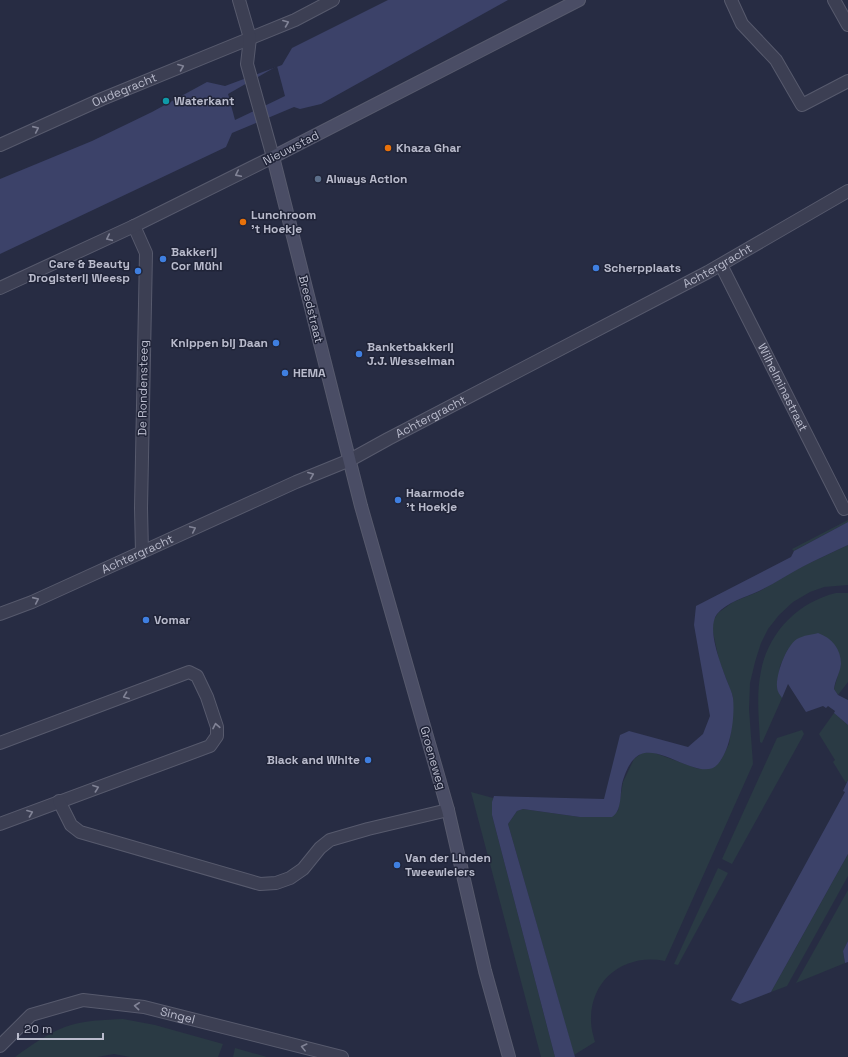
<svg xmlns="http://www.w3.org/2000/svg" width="848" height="1057" viewBox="0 0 848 1057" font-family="'Space Grotesk',sans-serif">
  <rect width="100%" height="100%" fill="#272c43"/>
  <g fill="#2a3a44">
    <path d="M848,520v2l-54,29 -2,-2z"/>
    <path d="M848,545v40l-24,2 -14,5 -17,10 -14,13 -11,14 -7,14 -6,19 -5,21 -1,26 4,55 -88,197c-40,-8 -75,18 -74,60 0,7 2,14 4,21l-21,13 -66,-231 9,-13 6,-2 57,8 38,-6 5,-29 11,-23 8,-6 10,-1 47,17 22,-9 8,-16 2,-13 2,-34 -14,-37 -7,-32 1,-7 5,-8 15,-11 27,-11 41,-24z"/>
    <path d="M836,593h12v89l-10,13 -4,-6 7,-25 -53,-15 -8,17 -3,22 5,10 -20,45 -2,-1c-1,-23 -4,-48 1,-71 7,-38 37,-69 75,-78z"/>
    <path d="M834,713l14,12v55l-2,3 -13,-21 2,-2 -16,-26z"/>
    <path d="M802,730l2,4 -72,130 -10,-5 55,-121z"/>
    <path d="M471,792l22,6 -1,17 63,242h-14z"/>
    <path d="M848,854v22l-61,110 -16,6z"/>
    <path d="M718,868l10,5 -50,92 -4,-1z"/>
    <path d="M848,890v51l-5,10 2,12 -49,20z"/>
    <path d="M123,1019l32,6 68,19 -5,13h-88l-16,-3 -17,3h-82c15,-11 32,-23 50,-30 18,-7 39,-7 58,-8z"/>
    <path d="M235,1048l32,9h-34z"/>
  </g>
  <g fill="#3c4269">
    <path d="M388,0h120l-187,104 -21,5 -6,-2 -62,26 -6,14 -226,107v-75l92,-38 60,-29 55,-30 18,4 57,-21 10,-17z"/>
    <path d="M848,522v23c-15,7 -31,14 -46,22 -15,8 -28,17 -43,24 -13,6 -32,11 -42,23 -11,15 4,50 10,67 2,5 5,11 6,17 2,19 -2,51 -15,66 -18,21 -64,-28 -84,-5 -6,6 -10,17 -12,25 -2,10 0,27 -10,33h-32l-57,-8 -6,2 -9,13 67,233h-20l-63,-242v-13l2,-6 110,3 16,-64 9,-4 59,16 15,-13 7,-18 -16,-91 2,-19 95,-49 3,-6z"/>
    <path d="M818,633c14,5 23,16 23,31 -1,9 -6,16 -7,25l4,6 10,5v25l-14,-12 1,-2 -7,-5 -2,2 -3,-2 -17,6 -18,-28 -6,14c-2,-3 -5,-7 -5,-11 -1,-13 9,-41 20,-48 7,-4 14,-4 21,-6z"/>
    <path d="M848,780v74l-77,138 -31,12 -9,-4 114,-208 -2,-1z"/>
    <path d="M848,941v21l-3,1 -2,-12z"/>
  </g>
  <path fill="#272c43" d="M277,66l8,30 -50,24 -7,-26z"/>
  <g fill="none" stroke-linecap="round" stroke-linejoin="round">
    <g stroke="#575a6d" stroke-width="14">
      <g id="lane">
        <path d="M731,0l11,24 34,36 26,45 46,-24"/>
        <path d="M0,743l189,-71 8,4 10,21 10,30v9l-7,10 -210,78"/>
        <path d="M59,801l12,24 9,7 180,52 16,-1 14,-5 13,-9 17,-21 10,-8 38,-11 80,-19"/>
      </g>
    </g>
    <g stroke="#575a6d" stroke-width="14">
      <g id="street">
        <path d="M834,0l14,25"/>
        <path id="s1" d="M0,145l102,-46 193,-79 38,-20"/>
        <path d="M134,226l12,27 -5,255 1,44"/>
        <path id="s2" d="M721,265l123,244"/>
        <path d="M0,288l134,-62 139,-69 -26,-93 3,-26 -11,-38"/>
        <path id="s3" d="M0,614l32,-12 264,-120 54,-22 38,-21 320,-167 140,-81"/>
        <path id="s4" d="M0,1046l31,-31 52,-15 61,7 198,50"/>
      </g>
    </g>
    <g stroke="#575a6d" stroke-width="14">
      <path id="secondary" d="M509,1057l-24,-86 -37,-161 -87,-304 -88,-349 306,-157"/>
    </g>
    <use href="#lane" stroke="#3c3f53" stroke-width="12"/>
    <use href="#street" stroke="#3c3f53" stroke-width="12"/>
    <use href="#secondary" stroke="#4a4d65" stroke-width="12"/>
  </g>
  <defs><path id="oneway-chevron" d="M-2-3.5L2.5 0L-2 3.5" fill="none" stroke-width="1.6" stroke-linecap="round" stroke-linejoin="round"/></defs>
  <g stroke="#818396">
    <use href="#oneway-chevron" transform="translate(286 23) rotate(-22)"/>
    <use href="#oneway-chevron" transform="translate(181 67) rotate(-22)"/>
    <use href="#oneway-chevron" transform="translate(36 129) rotate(-24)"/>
    <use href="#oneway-chevron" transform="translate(238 174) rotate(154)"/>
    <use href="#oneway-chevron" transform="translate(109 238) rotate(155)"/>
    <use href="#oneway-chevron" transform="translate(311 475) rotate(-22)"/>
    <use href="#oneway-chevron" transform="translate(193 529) rotate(-25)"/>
    <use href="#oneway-chevron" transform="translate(36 600) rotate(-24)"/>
    <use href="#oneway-chevron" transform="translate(126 696) rotate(159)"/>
    <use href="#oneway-chevron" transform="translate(216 726) rotate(-101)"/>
    <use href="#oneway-chevron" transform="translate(96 788) rotate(-20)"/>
    <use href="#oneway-chevron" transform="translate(30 813) rotate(-21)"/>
    <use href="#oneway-chevron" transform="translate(137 1006) rotate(-174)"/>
    <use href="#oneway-chevron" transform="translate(304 1047) rotate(-166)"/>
  </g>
  <circle fill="#0f9aa8" stroke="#202438" stroke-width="1.5" cx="166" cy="101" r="4"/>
  <g fill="#e8710a" stroke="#202438" stroke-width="1.5">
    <circle cx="388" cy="148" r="4"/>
    <circle cx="243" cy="222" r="4"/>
  </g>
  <circle fill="#5c6f8a" stroke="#202438" stroke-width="1.5" cx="318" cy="179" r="4"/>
  <g fill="#3f7fe0" stroke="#202438" stroke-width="1.5">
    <circle cx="163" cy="259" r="4"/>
    <circle cx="596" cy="268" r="4"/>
    <circle cx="138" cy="271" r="4"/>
    <circle cx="276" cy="343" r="4"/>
    <circle cx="359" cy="354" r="4"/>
    <circle cx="285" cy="373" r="4"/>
    <circle cx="398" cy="500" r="4"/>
    <circle cx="146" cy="620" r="4"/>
    <circle cx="368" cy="760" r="4"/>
    <circle cx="397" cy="865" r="4"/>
  </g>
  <g text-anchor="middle" stroke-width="3" stroke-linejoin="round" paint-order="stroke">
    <g font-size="12" fill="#b9bbcc" stroke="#202438">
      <text dy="4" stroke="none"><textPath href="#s1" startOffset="136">Oudegracht</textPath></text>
      <text transform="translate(291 148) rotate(-27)" y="4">Nieuwstad</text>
      <text dy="4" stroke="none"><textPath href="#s3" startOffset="798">Achtergracht</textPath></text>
      <text transform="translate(311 309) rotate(76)" y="4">Breedstraat</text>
      <text dy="4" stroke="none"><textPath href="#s2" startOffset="137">Wilhelminastraat</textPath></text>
      <text transform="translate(143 388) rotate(-89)" y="4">De Rondensteeg</text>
      <text dy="4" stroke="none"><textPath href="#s3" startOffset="474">Achtergracht</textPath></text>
      <text dy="4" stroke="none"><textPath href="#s3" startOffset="150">Achtergracht</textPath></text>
      <text transform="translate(433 758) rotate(74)" y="4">Groeneweg</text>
      <text dy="4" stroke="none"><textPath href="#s4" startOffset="194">Singel</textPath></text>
    </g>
    <g font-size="12" font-weight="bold" fill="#b9bbcc" stroke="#202438" text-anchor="start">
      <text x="174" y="105">Waterkant</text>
      <text x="396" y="152">Khaza Ghar</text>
      <text x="326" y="183">Always Action</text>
      <text x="251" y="219">Lunchroom<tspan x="251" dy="14">'t Hoekje</tspan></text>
      <text x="171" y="256">Bakkerij<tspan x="171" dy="14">Cor Mühl</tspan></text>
      <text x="130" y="268" text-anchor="end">Care &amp; Beauty<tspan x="130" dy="14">Drogisterij Weesp</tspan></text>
      <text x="604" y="272">Scherpplaats</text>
      <text x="268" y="347" text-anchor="end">Knippen bij Daan</text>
      <text x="367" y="351">Banketbakkerij<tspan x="367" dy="14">J.J. Wesselman</tspan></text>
      <text x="293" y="377">HEMA</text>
      <text x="406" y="497">Haarmode<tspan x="406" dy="14">'t Hoekje</tspan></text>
      <text x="154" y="624">Vomar</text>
      <text x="360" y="764" text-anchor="end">Black and White</text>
      <text x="405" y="862">Van der Linden<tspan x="405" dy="14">Tweewielers</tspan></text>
    </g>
  </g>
  <path d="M18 1033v6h85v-6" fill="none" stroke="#b9bbcc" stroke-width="2"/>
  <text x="24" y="1033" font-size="12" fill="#b9bbcc" stroke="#202438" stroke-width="3" paint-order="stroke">20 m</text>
</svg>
